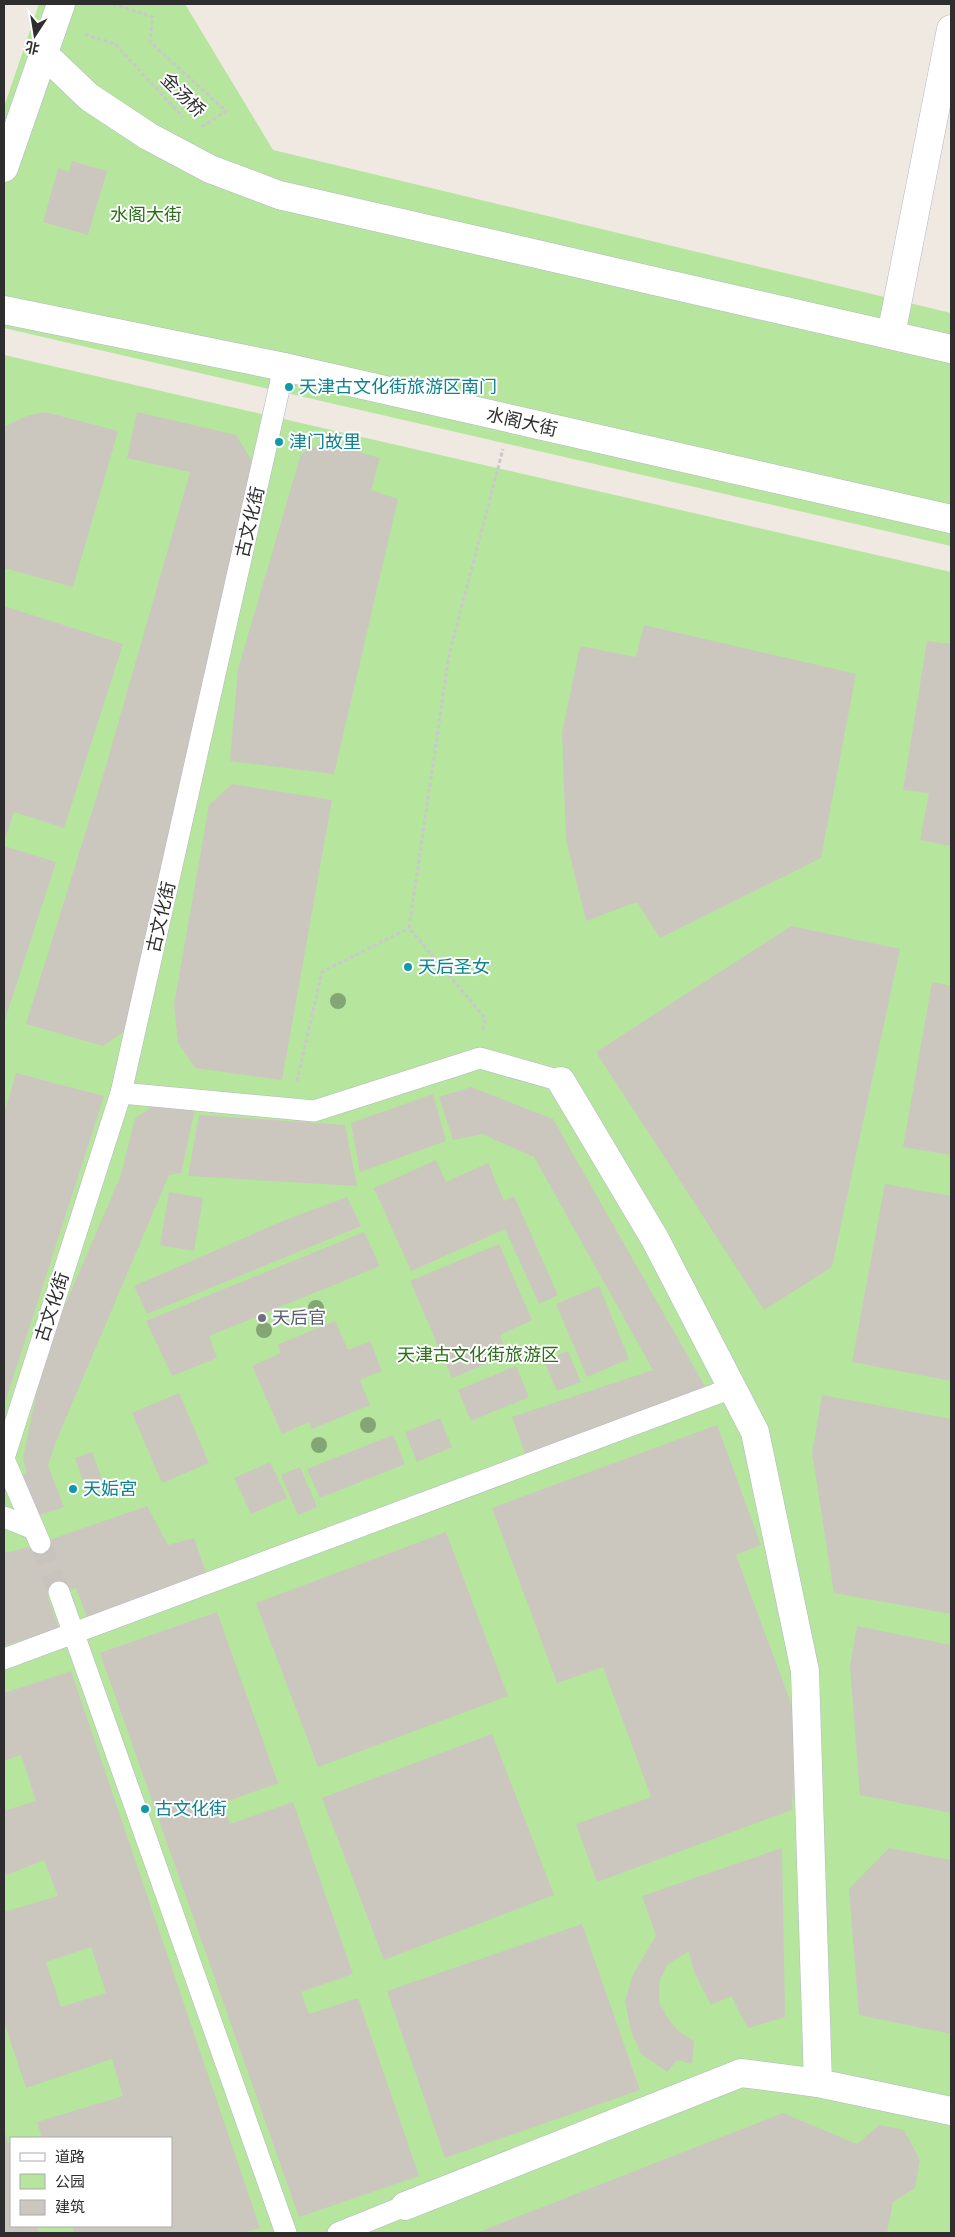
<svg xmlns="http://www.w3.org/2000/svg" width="955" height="2237" viewBox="0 0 955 2237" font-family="Commissioner,'Noto Sans SC',sans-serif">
  <rect width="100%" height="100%" fill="#efe9e1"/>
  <g fill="#b6e59e" fill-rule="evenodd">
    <path d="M39,4h146l88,146 678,163v233l-947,-218v-221z"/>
    <path d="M4,355l947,217v1661h-947zM11,2138h160v88h-160z"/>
  </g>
  <g fill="#cbc7bf" fill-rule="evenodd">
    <path d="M72,161l35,10 -19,64 -45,-13 15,-54 11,4z"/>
    <path d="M45,412l73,19 -45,156 -69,-19v-141l25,-12z"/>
    <path d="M137,412l99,23 16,26 -126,569 -23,16 -77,-22 77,-248 87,-304 -63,-14z"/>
    <path d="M324,442l56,16 -9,32 27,9 -64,275 -104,-13 8,-92 63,-215z"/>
    <path d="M4,606l119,38 -59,184 -50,-16 -10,30z"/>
    <path d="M644,625l212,49 -35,184 -161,80 -23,-36 -51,19 -20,-82 -4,-106 18,-87 56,11z"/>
    <path d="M927,641l24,3v202l-31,-6 9,-47 -26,-3z"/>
    <path d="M232,784l100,16 -50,280 -87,-12 -17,-26 -4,-37 35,-200z"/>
    <path d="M4,846l52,16 -52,161z"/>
    <path d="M791,926l109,23 -68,318 -68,43 -168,-258z"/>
    <path d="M932,982l19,4v169l-48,-8z"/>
    <path d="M16,1073l88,23 -100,310v-292z"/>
    <path d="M471,1087l82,32 153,269 -180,68 -14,-39 141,-47 -119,-213 -52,-23 -29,6 -14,-43z"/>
    <path d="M433,1094l13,47 -86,31 -9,-49z"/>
    <path d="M159,1102l36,7 -14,64 -12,2 -112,264 -9,26 16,42 -27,9 -15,-41 5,-2 -4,-15 22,-106 76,-177 14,-57z"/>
    <path d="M199,1115l146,10 12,61 -169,-10z"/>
    <path d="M436,1160l10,22 42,-19 16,38 10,-5 44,99 -19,9 -34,-75 -94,42 -37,-83z"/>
    <path d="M885,1184l66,12v185l-99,-19z"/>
    <path d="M169,1192l34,6 -9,53 -34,-6z"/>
    <path d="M347,1197l14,29 -214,88 -13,-28 151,-66z"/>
    <path d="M364,1232l16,34 -171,70 8,22 -45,18 -26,-55z"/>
    <path d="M499,1244l33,76 -32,15 8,20 -56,23 -42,-97z"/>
    <path d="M599,1286l30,73 -42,18 -31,-73z"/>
    <path d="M335,1321l13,29 22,-9 12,30 -22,9 10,25 -58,24 -3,-7 -27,12 -30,-68 29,-13 -4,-8z"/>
    <path d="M568,1351l13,31 -24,9 -13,-30z"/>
    <path d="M516,1366l13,31 -58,24 -13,-31z"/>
    <path d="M179,1393l30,70 -47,20 -30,-70z"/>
    <path d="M822,1395l129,24v195l-117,-21 -22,-140z"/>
    <path d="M440,1418l12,29 -35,15 -12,-30z"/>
    <path d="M717,1425l44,120 -25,10 60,162 -4,93 -195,72 -21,-58 75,-27 -48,-130 -46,16 -65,-175z"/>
    <path d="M393,1435l12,29 -85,34 -13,-29z"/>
    <path d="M92,1452l13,36 -17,6 -13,-36z"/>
    <path d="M270,1462l17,36 -36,16 -17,-36z"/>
    <path d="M300,1467l17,40 -19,8 -17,-40z"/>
    <path d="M147,1506l21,39 26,-7 14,40 -120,42 -12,-32 -29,8 12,32 -55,18v-93l25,-6z"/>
    <path d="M446,1532l62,164 -190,71 -62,-164z"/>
    <path d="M217,1612l61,171 -55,20 7,21 63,-22 60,172 -52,18 8,22 49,-16 61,178 -120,41 -199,-564z"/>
    <path d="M857,1626l94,19v168l-91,-18 -10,-129z"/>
    <path d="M71,1671l189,557 -17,5h-169l-2,-7h99v-33h2l-2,-6v-49h-129l-5,-16 86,-26 -11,-37 -86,29 -22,-66v-110l54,-16 -14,-36 -40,16v-65l32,-10 -15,-46 -17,6v-68zM91,1947l15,46 -45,14 -15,-45z"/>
    <path d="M492,1734l62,161 -170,65 -62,-162z"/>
    <path d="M782,1848l3,169 -37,11 -17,-32 -20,9 -17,-33 -5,-21 -22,14 -8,18v19l9,16 10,13 16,10 -2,23 -15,-4 -10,12 -26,-18 -10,-23 -6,-30 8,-27 23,-38 -14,-40z"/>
    <path d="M889,1848l62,12v174l-92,-19 -10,-126z"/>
    <path d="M582,1924l58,166 -195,68 -58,-167z"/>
    <path d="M783,2113l74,31 22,-19 25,5 16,30 -5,28 -22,14 -6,31h-411z"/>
    <path d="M4,2130l7,21v75h25l3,7h-35z"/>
  </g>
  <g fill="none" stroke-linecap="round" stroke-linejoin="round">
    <path stroke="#c8c4bd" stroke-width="21" stroke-dasharray="21 11" stroke-linecap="butt" d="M40,1543l19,49"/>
    <g stroke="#b4b7c1" stroke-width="22">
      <g id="pedestrian">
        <path d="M121,1093l193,18 166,-53 81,23"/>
        <path d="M4,1458l117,-365 163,-726"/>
        <path d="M4,1459l36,84"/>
        <path d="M4,1517l30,12"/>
        <path d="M59,1592l227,641"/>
        <path d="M4,1659l728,-271"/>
        <path d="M338,2233l67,-27"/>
      </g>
    </g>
    <g stroke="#b4b7c1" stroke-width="29">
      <g id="minor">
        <path d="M44,54l45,43 59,39 62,33 69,26 672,154"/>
        <path d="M4,168l57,-164"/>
        <path d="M4,310l280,57 667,152"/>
        <path d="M891,335l60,-306"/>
        <path d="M561,1081l94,158 100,193 50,239 13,412 133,28"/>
        <path d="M405,2206l336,-133 77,10"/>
      </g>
    </g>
    <g stroke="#c9c9c9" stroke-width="3" stroke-dasharray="4 2.5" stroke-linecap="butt">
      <path d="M113,4l40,13 -3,25 76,69 -26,17"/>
      <path d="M85,34l30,10 68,73"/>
      <path d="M483,1030l2,-12 -76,-90 40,-273 54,-206"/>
      <path d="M297,1081l25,-109 87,-44"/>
    </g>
    <use href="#pedestrian" stroke="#fff" stroke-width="21"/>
    <use href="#minor" stroke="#fff" stroke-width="28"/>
  </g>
  <g fill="#84a574">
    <circle cx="338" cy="1001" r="8"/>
    <circle cx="316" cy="1308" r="8"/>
    <circle cx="264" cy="1330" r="8"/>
    <circle cx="368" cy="1425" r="8"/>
    <circle cx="319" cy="1445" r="8"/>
  </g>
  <g fill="#0f9aa8" stroke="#fff" stroke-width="2">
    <circle cx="289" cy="387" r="5"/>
    <circle cx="279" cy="442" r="5"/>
    <circle cx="408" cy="967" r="5"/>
    <circle cx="73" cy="1489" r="5"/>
    <circle cx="145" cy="1809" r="5"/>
  </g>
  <circle fill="#6b7280" stroke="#fff" stroke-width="2" cx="262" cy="1318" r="5"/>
  <g text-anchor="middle" stroke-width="4" stroke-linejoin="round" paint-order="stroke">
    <g font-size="18" fill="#2e2e2e" stroke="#fff">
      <text transform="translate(183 95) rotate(45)" y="6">金汤桥</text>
      <text transform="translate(522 422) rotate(13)" y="6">水阁大街</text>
      <text transform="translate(250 522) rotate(-77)" y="6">古文化街</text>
      <text transform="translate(161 917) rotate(-77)" y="6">古文化街</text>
      <text transform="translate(52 1307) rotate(-72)" y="6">古文化街</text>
    </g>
    <g font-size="18" fill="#2c6e1b" stroke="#fff">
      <text x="146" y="221">水阁大街</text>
      <text x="478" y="1361">天津古文化街旅游区</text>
    </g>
    <g font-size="18" fill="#0d838f" stroke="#fff" text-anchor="start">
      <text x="299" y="393">天津古文化街旅游区南门</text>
      <text x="289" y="448">津门故里</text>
      <text x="418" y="973">天后圣女</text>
      <text x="83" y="1495">天姤宮</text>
      <text x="155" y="1815">古文化街</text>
    </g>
    <g font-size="18" fill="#5b616d" stroke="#fff" text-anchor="start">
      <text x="272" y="1324">天后官</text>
    </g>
  </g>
  <rect width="955" height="2237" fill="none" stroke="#2e2e2e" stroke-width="10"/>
  <rect x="10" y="2137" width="162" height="90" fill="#ffffff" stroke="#ababab"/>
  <rect x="20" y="2153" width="25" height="8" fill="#ffffff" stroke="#ababab"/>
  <text x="55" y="2162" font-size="15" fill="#2e2e2e">道路</text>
  <rect x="20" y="2174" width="25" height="15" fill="#b6e59e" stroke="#ababab"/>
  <text x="55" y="2187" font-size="15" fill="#2e2e2e">公园</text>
  <rect x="20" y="2200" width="25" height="15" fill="#cbc7bf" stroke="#ababab"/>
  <text x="55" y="2212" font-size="15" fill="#2e2e2e">建筑</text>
  <g transform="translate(35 35) rotate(192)" stroke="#ffffff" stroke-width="4" paint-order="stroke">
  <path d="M0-4L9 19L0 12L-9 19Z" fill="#2e2e2e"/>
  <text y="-8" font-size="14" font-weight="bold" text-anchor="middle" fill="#2e2e2e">北</text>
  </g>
</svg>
